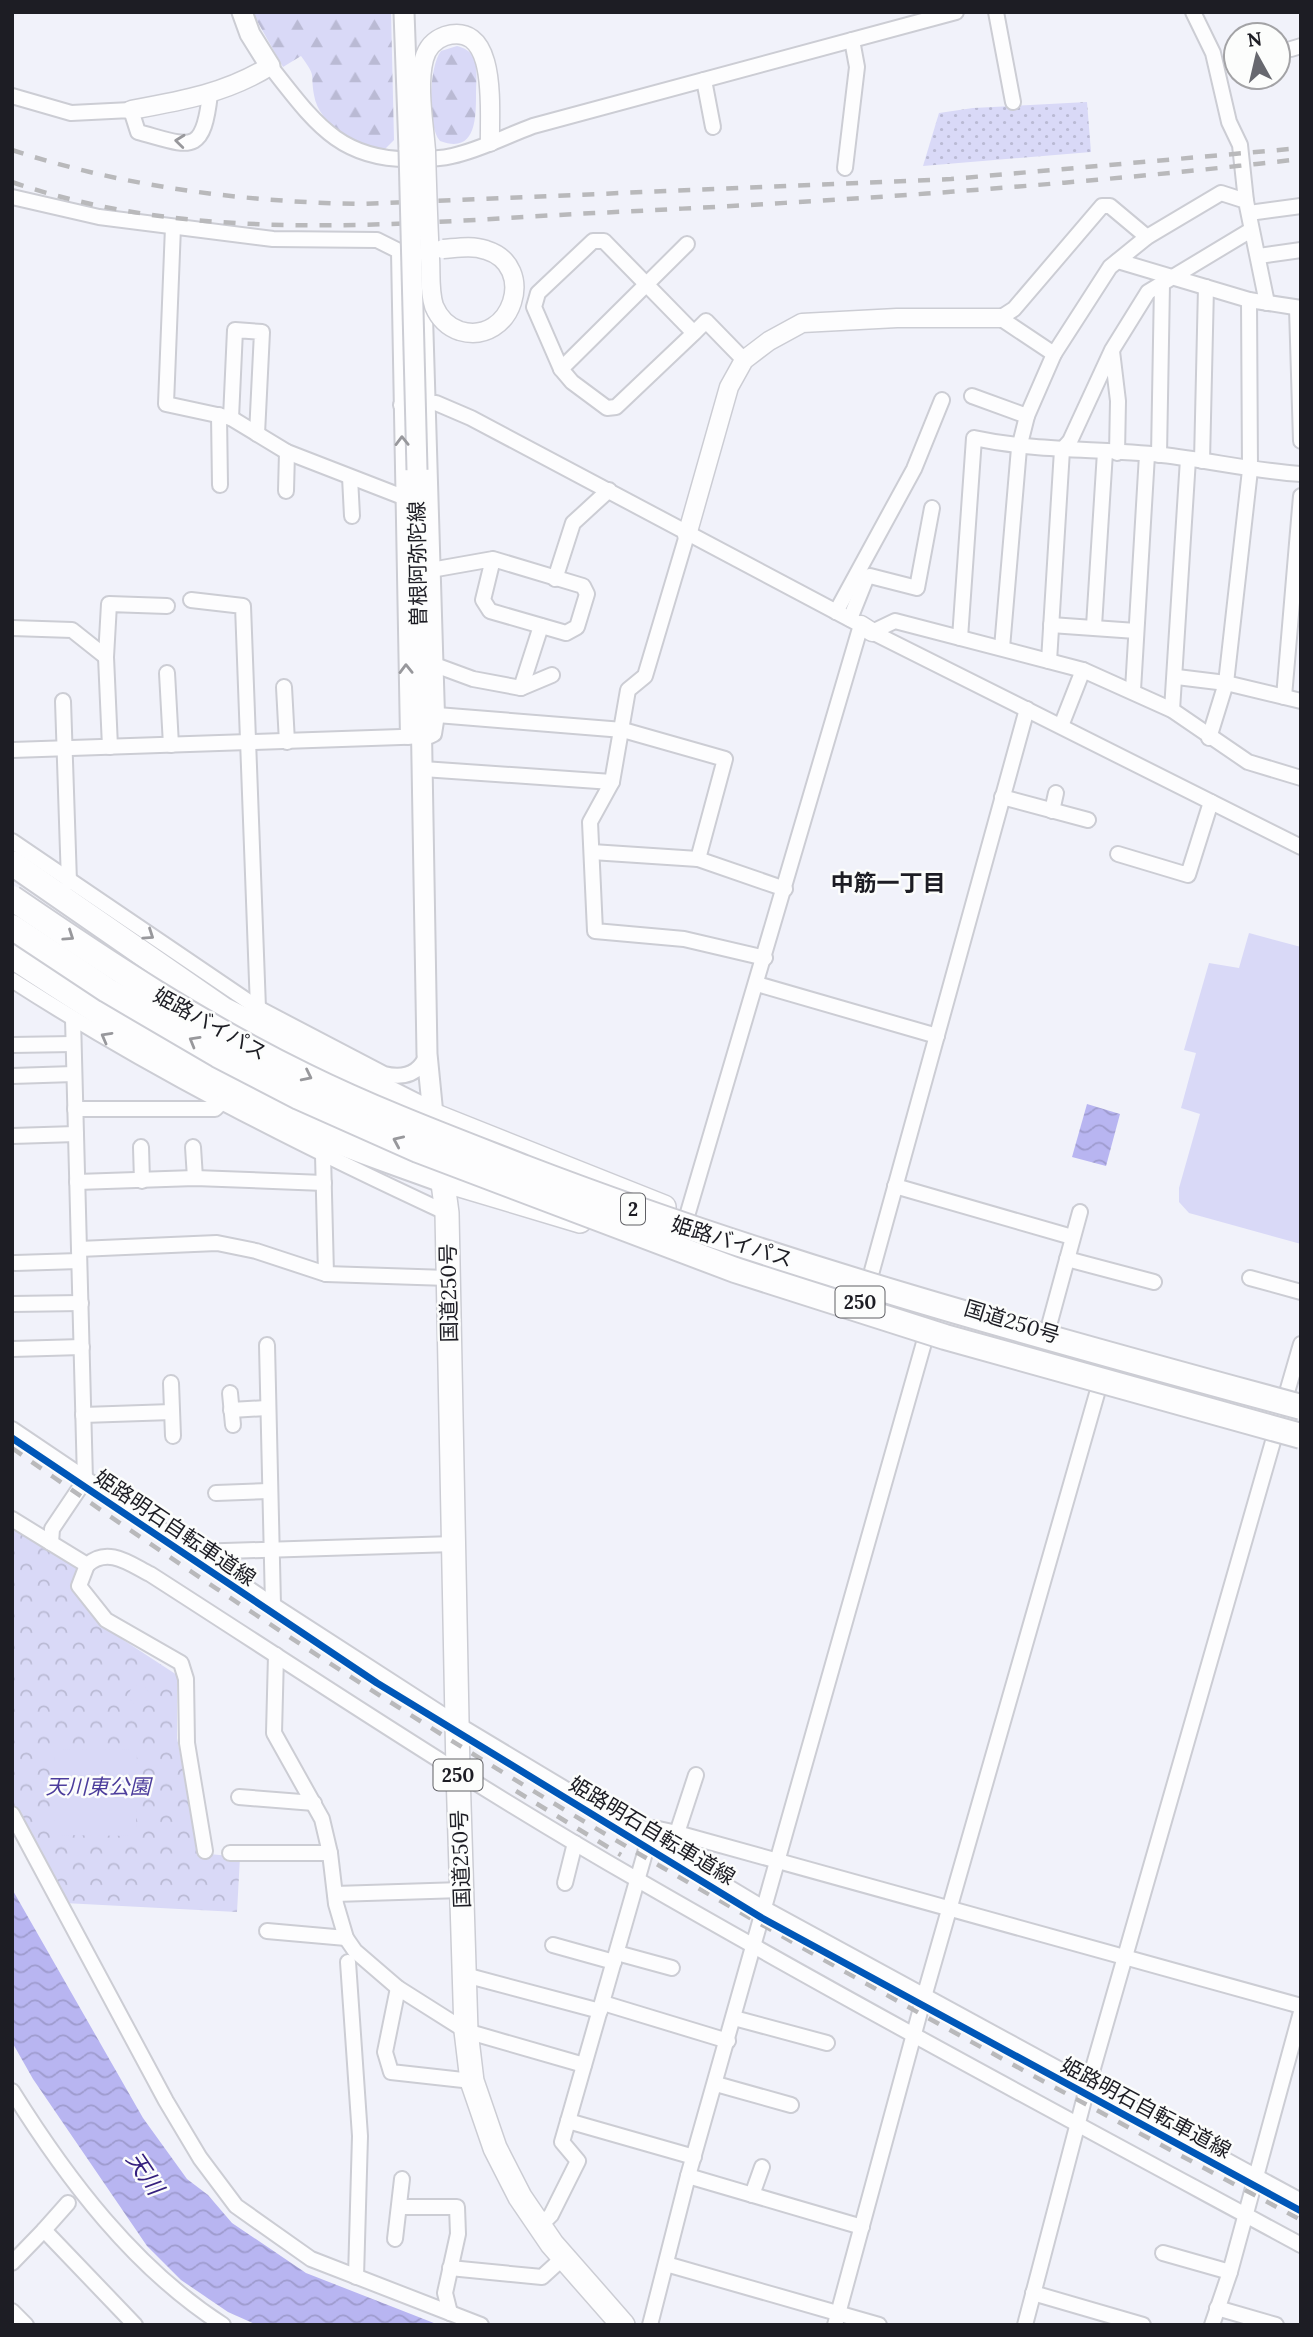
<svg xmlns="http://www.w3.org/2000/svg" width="1313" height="2337" viewBox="0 0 1313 2337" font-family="Lora,'Noto Sans JP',serif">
  <defs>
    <pattern id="grass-dots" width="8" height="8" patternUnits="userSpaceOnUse" patternTransform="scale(1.75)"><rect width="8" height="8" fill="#d9d9f7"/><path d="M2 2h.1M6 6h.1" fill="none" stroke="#babad4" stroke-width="1.8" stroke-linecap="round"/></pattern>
    <pattern id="forest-firs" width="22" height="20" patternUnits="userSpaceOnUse" patternTransform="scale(1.75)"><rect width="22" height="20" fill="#d9d9f7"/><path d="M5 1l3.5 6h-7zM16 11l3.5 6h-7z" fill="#babad4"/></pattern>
    <pattern id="park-crowns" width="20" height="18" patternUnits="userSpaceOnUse" patternTransform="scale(1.75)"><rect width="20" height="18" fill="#d9d9f7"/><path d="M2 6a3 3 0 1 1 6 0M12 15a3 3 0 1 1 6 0" fill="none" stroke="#babad4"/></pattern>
    <pattern id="water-waves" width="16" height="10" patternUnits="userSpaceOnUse" patternTransform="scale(1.75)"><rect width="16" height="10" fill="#b8b5f1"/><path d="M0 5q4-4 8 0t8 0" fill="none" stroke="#9e9bce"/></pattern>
  </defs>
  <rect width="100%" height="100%" fill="#f1f2fa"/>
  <path fill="url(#grass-dots)" d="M1087,102l4,50 -168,14 16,-53 34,-5z"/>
  <g fill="url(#forest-firs)">
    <path d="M252,12h139l3,128 -11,11c-26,-8 -64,-25 -69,-56 -4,-24 3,-17 -13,-39l-18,11z"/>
    <path d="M457,46c7,2 14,5 17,12 4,10 2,23 2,34 0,24 1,63 -36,49 -13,-15 -11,-75 1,-90z"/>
  </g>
  <path fill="url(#park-crowns)" d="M12,1525l66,43 -4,16 28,42 75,49v63l22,115 41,4 -3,55 -173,-9 -52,-95z"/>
  <g fill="#d9d9f7">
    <path d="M1249,933l52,14v297l-112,-31 -10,-11v-14l21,-74 -19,-6 15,-55 -12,-3 25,-87 30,5z"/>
    <circle cx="139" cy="1695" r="10"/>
    <path d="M55,1749l82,1 -1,86 -82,-1z"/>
  </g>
  <g fill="url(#water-waves)">
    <path d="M1087,1104l33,10 -14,52 -34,-9z"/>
    <path d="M12,1889l131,229 44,61 21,16 24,28 74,50 133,52h-182l-29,-13 -47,-32 -34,-34 -114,-167 -21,-37z"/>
  </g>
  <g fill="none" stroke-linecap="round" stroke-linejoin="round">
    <g stroke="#cccdd4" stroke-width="18">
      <g id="minor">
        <path d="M996,12l17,90"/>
        <path d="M1193,12l20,41 16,69 11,23 6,56"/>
        <path d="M1291,49l10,-3"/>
        <path d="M270,66c43,54 69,96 145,93 12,0 25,0 37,-3 28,-6 54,-20 81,-30l423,-114"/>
        <path d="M704,80l9,47"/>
        <path d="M12,96l59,17 60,-3 7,22c52,14 65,25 72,-38"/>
        <path d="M845,168l12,-101 -5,-27"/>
        <path d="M12,197l87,20 174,22 104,1 22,11 9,486"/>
        <path d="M1249,213l52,-7"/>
        <path d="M173,227l-7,177 65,14 56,34 116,45"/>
        <path d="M1259,256l42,-6"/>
        <path d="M1118,261l131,39 52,8"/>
        <path d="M1297,308l4,133"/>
        <path d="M694,333l-90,-92h-11l-55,52 -4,14 27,62 11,13 35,26 9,-1 78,-74 12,-12 38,39"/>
        <path d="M1112,351l6,50 -1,52"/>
        <path d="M1054,354l-54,-36 14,-9 88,-103h8l37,31"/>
        <path d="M561,369l126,-125"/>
        <path d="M972,396l55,20"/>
        <path d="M401,405l35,-2 35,15 390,207 -174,591"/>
        <path d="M219,415l1,70"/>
        <path d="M231,418l4,-88 27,2 -5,102"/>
        <path d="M1159,455l3,-171"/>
        <path d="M1202,461l4,-174"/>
        <path d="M350,477l2,39"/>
        <path d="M286,491l1,-39"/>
        <path d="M687,535l-42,141 -17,14 -16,92 -22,40 5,109 89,8 81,19"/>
        <path d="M431,570l62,-11 90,27 4,8 -10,33 -11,6 -76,-22 -7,-11 10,-41"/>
        <path d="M555,579l18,-56 36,-33"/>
        <path d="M191,600l52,6 15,402"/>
        <path d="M836,612l78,-143 28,-69"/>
        <path d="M850,619l16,-40 4,-3 47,12 15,-80"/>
        <path d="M1051,625l85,6"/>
        <path d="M1094,626l11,-174"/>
        <path d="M12,628l60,2 34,27"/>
        <path d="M872,632l429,215"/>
        <path d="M872,632l23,-11 188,49 89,40 76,52 53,16"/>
        <path d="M960,638l14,-200c65,14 122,10 188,17 46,5 92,16 139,19"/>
        <path d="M1002,648l17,-200 8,-32 27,-62 56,-87 37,-30 74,-44 25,8 21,102"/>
        <path d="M1049,661l13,-211 8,-9 42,-91 36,-58 103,-62"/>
        <path d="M435,665l38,14 48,9 31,-13"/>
        <path d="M167,673l4,72"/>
        <path d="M1177,677l49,6 75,18"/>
        <path d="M284,687l3,55"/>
        <path d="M521,688l20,-62"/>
        <path d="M1133,690l14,-235"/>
        <path d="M1284,697l17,-201"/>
        <path d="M63,701l6,181"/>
        <path d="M1172,710l16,-251"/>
        <path d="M437,715l186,15 102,29 -27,100"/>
        <path d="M1061,726l22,-56"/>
        <path d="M1209,738l17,-55 24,-213 -1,-170"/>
        <path d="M110,747l-4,-90 3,-53 58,2"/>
        <path d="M12,750l418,-14 4,-2 3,-19 -13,-432"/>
        <path d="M423,769l189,13"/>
        <path d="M1002,797l86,23"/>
        <path d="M1052,811l4,-18"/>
        <path d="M12,841l246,167 126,66c20,5 36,0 43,-20"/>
        <path d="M592,852l106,7 87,30"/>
        <path d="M1118,854l70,21 23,-73"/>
        <path d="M12,980c138,89 286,164 435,233"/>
        <path d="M757,984l180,52"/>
        <path d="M73,1019l12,461 -33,49 -1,14 36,22 -8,21 27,34 75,43 5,16 1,64 18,108"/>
        <path d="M12,1045l61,-1"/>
        <path d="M12,1076l62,-2"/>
        <path d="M75,1109h140l8,-8 -8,-4"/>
        <path d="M12,1136l64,-2"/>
        <path d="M141,1147l1,34"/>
        <path d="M193,1147l2,31"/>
        <path d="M323,1155l3,119"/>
        <path d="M77,1182l118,-4 129,5"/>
        <path d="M895,1186l177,51"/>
        <path d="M79,1249l138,-6 39,8 70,23 122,4"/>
        <path d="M1067,1259l87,23"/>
        <path d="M15,1263l64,-2"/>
        <path d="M870,1278l157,-569"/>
        <path d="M1250,1278l51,14"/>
        <path d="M12,1304l69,-1"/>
        <path d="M1047,1333l33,-121"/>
        <path d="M267,1345l6,260"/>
        <path d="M12,1349l70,-2"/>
        <path d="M171,1383l2,53"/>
        <path d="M230,1393l3,32"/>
        <path d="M231,1410l36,-2"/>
        <path d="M83,1415l89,-3"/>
        <path d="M12,1429l261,176 184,119 308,185 536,292"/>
        <path d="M216,1493l53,-2"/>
        <path d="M12,1519l39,24"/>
        <path d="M193,1552l261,-8"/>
        <path d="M87,1565c21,-19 43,-1 63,9 162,104 322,211 488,306 218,126 441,245 663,365"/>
        <path d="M276,1655l-2,78 48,86 8,34 6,51 10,34 9,13 43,37 68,43 118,34"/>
        <path d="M239,1797l75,6"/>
        <path d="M12,1814l154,287 34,57 36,48 75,53 170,66"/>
        <path d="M632,1829l22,-1 23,5 624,173"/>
        <path d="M677,1833l19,-58"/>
        <path d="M230,1853h100"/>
        <path d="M565,1883l10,-40"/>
        <path d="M335,1894l127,-4"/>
        <path d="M267,1931l79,7"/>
        <path d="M553,1945l61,17"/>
        <path d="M617,1953l55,15"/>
        <path d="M348,1962l12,174 -4,141"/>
        <path d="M465,1975l135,36"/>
        <path d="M398,1988l-13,64 6,20 81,9"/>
        <path d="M603,2003l125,38"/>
        <path d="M734,2018l93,25"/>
        <path d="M716,2084l75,21"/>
        <path d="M12,2091c55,88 122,177 211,234"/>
        <path d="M568,2121l126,36"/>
        <path d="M688,2176l174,51"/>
        <path d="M752,2195l10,-28"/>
        <path d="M399,2207h58l1,27 -13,59 5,20"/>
        <path d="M540,2226l11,-11 27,-54 -16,-19 87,-303"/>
        <path d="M44,2230l24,-27"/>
        <path d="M395,2239l7,-60"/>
        <path d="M1163,2253l67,19"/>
        <path d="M12,2263l32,-33 91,95"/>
        <path d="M666,2264l213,61"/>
        <path d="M450,2268l92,9 22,-20"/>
        <path d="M1033,2293l110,32"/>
        <path d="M1217,2308l59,17"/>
        <path d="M12,2311l14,14"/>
        <path d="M650,2325l38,-149 241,-851"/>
        <path d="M835,2325l89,-328 178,-621"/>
        <path d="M1025,2325l60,-229 193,-672 -4,-10 9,-8 18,-62"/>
        <path d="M1212,2325l18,-53 71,-260"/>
      </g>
    </g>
    <g stroke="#cccdd4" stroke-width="21">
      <g id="tertiary">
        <path d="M131,110c50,-9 96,-17 139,-44"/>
        <path d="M426,151c-2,-28 -9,-65 -2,-92 3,-11 10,-19 21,-23 54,-16 44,76 45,106"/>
        <path d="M687,535l42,-148 15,-27 25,-19 33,-18 95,-5h103"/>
        <path d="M861,625l11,7"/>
      </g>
    </g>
    <g stroke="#cccdd4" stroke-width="23">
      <g id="secondary">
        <path d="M242,12l8,22 20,32"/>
        <path d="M404,12l5,138"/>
        <path d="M417,470l10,584 6,61"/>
      </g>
    </g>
    <g stroke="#cccdd4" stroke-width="26">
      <g id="trunk">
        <path d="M433,1115l231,92"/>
        <path d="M440,1161l7,52 11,559 8,259 6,50 23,67 25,49 32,47 71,81"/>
        <path d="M443,1180l137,41"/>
      </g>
    </g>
    <g stroke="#cccdd4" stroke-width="28">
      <g id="motorway">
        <path d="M12,863l212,147 209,105"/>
        <path d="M12,956c100,66 214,139 325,185 35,14 71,26 106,39"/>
      </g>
    </g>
    <use href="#minor" stroke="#fdfdfe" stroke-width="14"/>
    <use href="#tertiary" stroke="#fdfdfe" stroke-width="18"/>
    <use href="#secondary" stroke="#fdfdfe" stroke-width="19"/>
    <use href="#trunk" stroke="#fdfdfe" stroke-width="23"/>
    <use href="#motorway" stroke="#fdfdfe" stroke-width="24"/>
    <g stroke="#b9b9bb" stroke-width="4.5" stroke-dasharray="12 12" stroke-linecap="butt">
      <path d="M12,150c112,37 232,52 350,54l589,-25 350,-31"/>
      <path d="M12,182c186,64 390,41 582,31 236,-11 472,-27 707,-54"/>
      <path d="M12,1448c210,148 425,289 648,418 211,123 426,239 641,354"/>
      <path d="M516,1791l105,64"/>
    </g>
    <g stroke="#cccdd4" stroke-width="21" stroke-linecap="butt">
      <path id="tertiary-bridge" d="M426,151c1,35 2,71 4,107 1,15 -1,33 4,48 5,12 14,21 26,25 52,15 78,-65 26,-81 -14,-5 -29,-2 -43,-1"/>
    </g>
    <g stroke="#cccdd4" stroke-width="23" stroke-linecap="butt">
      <path id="secondary-bridge" d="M409,150l8,320"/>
    </g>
    <g stroke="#cccdd4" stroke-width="28" stroke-linecap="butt">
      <g id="motorway-bridge">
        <path d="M12,898c95,65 190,128 293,178 71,35 146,63 220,92 253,97 514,168 776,239"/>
        <path d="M12,927l95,63 111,65 81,42 119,53 317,120 210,67 356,99"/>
      </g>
    </g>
    <use href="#tertiary-bridge" stroke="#fdfdfe" stroke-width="18"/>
    <use href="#secondary-bridge" stroke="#fdfdfe" stroke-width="19"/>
    <use href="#motorway-bridge" stroke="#fdfdfe" stroke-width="24"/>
    <g stroke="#fcfdfc" stroke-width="11">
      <path id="cycleway" d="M12,1438l365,245 385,235 539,293"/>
    </g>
    <use href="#cycleway" stroke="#0057b8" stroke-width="7"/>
  </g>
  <defs><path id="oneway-chevron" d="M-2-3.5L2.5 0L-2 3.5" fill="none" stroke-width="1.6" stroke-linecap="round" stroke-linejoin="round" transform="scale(1.75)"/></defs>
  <g stroke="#98989c">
    <use href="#oneway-chevron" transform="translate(180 141) rotate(-174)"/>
    <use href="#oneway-chevron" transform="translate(402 441) rotate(-91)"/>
    <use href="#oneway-chevron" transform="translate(406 669) rotate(-91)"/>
    <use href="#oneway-chevron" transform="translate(149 935) rotate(34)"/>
    <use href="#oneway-chevron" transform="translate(69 936) rotate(34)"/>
    <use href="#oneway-chevron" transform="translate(106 1037) rotate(-151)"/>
    <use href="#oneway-chevron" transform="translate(194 1041) rotate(-150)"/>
    <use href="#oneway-chevron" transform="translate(307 1076) rotate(26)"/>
    <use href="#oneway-chevron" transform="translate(398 1141) rotate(-156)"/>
  </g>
  <g text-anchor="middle" stroke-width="5" stroke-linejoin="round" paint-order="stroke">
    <g fill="#fcfdfc" stroke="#606065" stroke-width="2">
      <rect x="621" y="1193.5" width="24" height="31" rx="5"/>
      <rect x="835.5" y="1286.5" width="49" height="31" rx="5"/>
      <rect x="433.5" y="1759.5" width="49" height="31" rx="5"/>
    </g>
    <g font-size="19" font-weight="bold" fill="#1d1d24">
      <text x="633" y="1216">2</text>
      <text x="860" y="1309">250</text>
      <text x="458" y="1782">250</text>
    </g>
    <g font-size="21" fill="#1d1d24" stroke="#fcfdfc">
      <text transform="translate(418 564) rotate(-91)" y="7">曽根阿弥陀線</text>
      <text transform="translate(210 1024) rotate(29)" y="7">姫路バイパス</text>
      <text transform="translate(732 1242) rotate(17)" y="7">姫路バイパス</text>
      <text transform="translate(449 1293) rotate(-91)" y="7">国道250号</text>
      <text transform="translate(1012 1322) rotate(17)" y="7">国道250号</text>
      <text transform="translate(175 1528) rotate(34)" y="7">姫路明石自転車道線</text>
      <text transform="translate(652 1831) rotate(31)" y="7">姫路明石自転車道線</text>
      <text transform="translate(461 1859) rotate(-92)" y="7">国道250号</text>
      <text transform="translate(1146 2108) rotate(28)" y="7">姫路明石自転車道線</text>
    </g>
    <g font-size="21" font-style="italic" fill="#4c3d9c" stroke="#fcfdfc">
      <text x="98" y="1794">天川東公園</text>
    </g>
    <g font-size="23" font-weight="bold" fill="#1d1d24" stroke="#fcfdfc">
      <text x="888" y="891">中筋一丁目</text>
    </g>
    <g font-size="23" font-style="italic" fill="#35207e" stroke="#fcfdfc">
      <text transform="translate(145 2173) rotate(56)" y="8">天川</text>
    </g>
  </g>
  <rect width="1313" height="2337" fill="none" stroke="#1d1d24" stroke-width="28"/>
  <g transform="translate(1257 56) rotate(352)"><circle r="33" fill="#fcfdfc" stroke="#a3a3a6" stroke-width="2"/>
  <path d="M0-5L12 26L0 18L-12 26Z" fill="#67686f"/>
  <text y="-10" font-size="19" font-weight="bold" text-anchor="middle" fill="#1d1d24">N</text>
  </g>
</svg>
